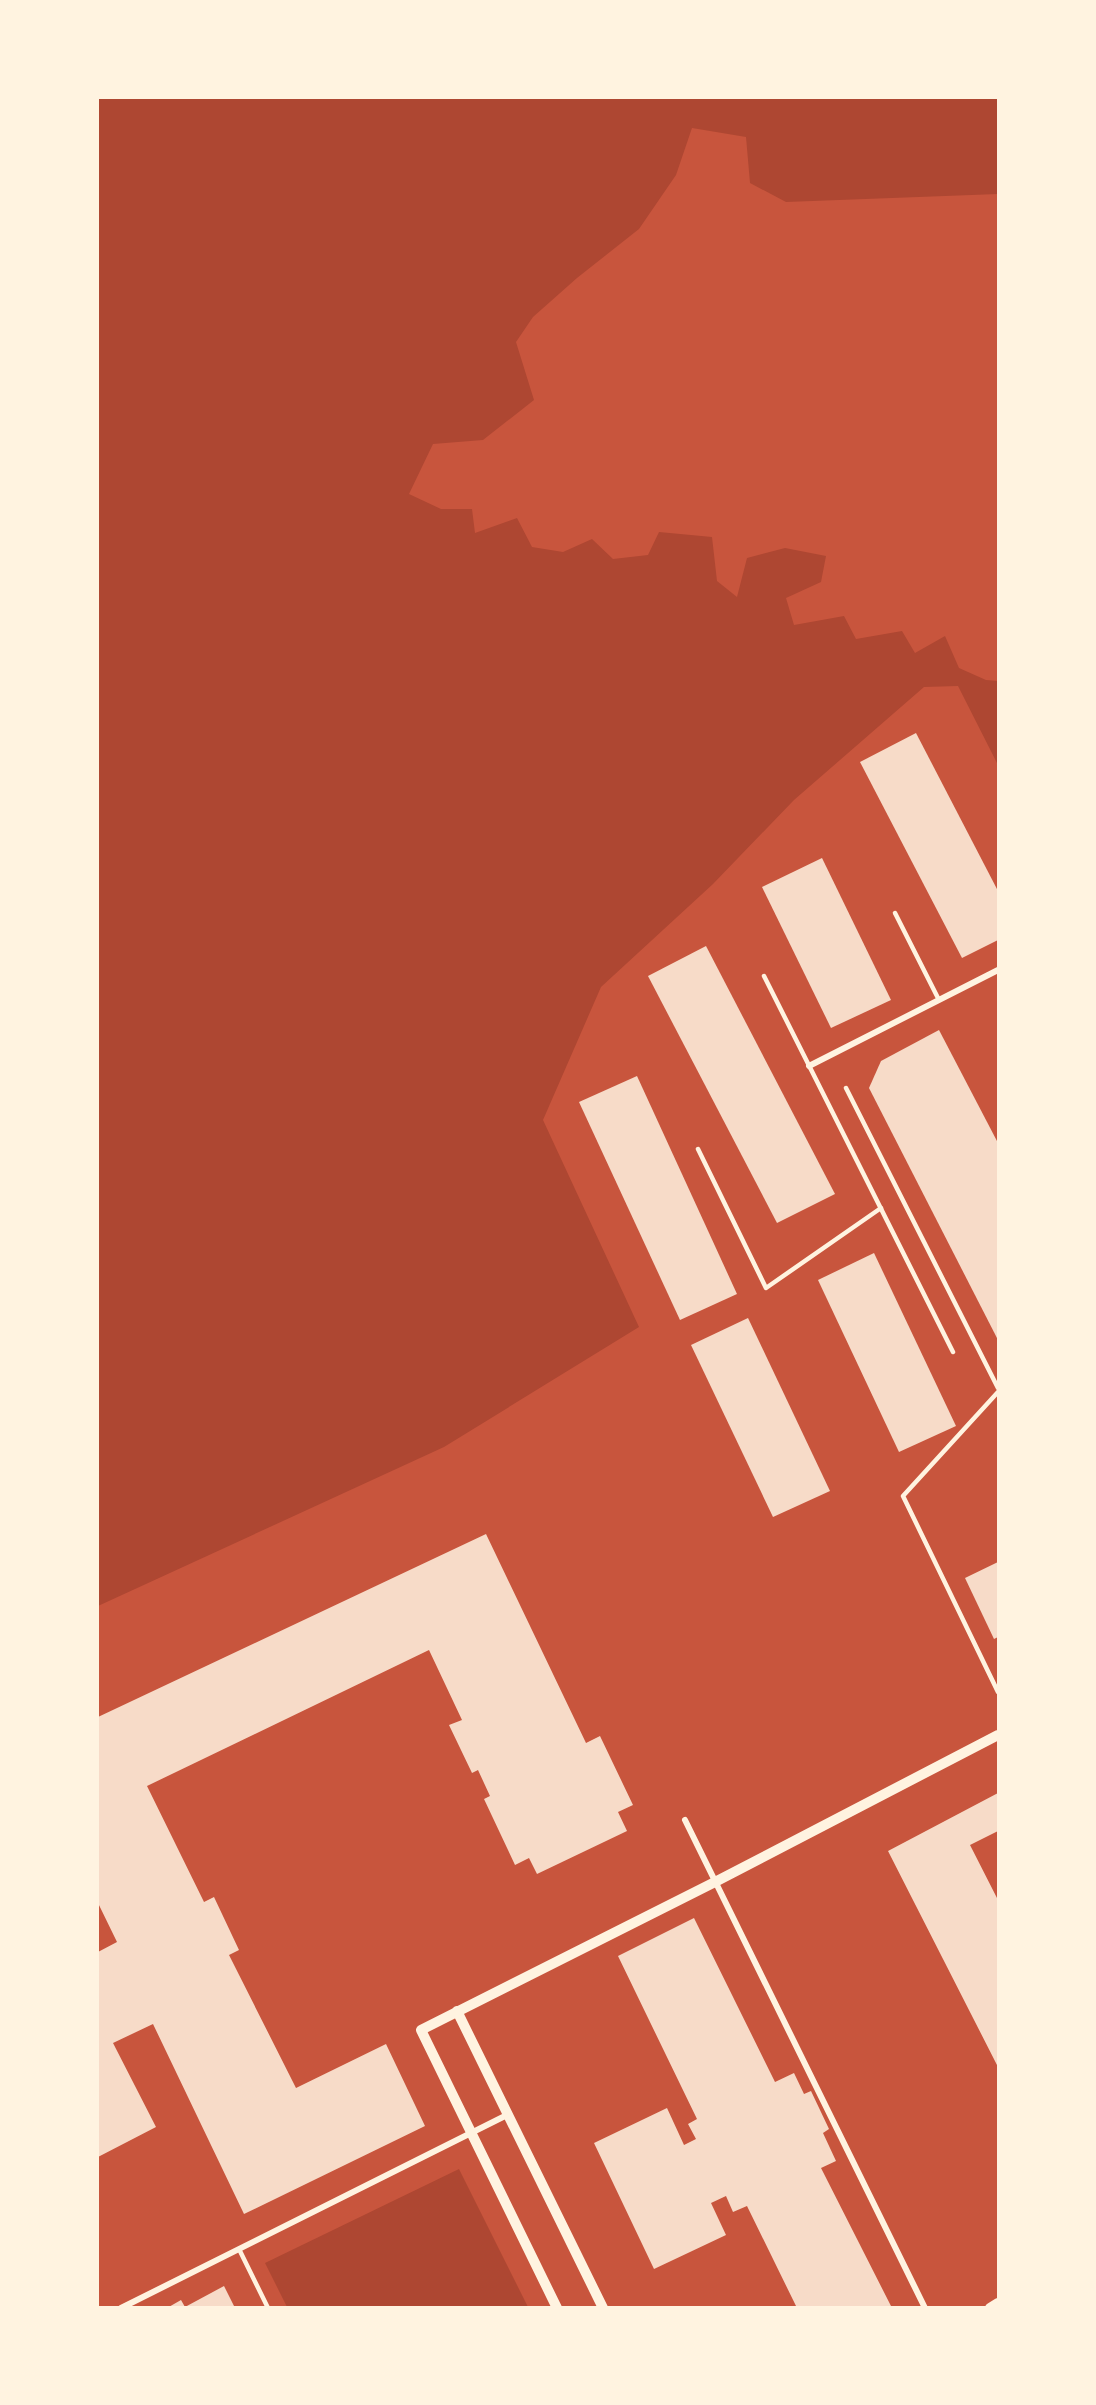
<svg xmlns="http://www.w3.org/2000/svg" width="1096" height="2405" viewBox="0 0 1096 2405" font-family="'Fira Sans',sans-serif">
  <rect width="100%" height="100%" fill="#c8553d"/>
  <g fill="#ae4732">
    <path d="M98,98h900v96l-212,8 -36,-19 -4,-46 -54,-9 -16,47 -37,54 -62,49 -44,39 -17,25 18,58 -51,40 -50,4 -24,50 32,15h31l3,24 42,-15 15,29 31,5 29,-13 21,20 35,-4 11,-23 53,5 5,44 20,16 10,-39 38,-10 41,8 -5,26 -35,16 8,27 50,-9 12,23 46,-8 13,22 30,-17 14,32 27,12 12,1v84l-40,-79 -34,1 -130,113 -81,84 -112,103 -58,133 96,207 -195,120 -346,159z"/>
    <path d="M459,2169l69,138h-241l-22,-44z"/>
  </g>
  <g fill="#f7dbc8">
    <path d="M916,733l82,158v49l-36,18 -102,-196z"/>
    <path d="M822,858l69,142 -60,28 -69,-141z"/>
    <path d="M706,946l129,248 -58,29 -129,-247z"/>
    <path d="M939,1030l59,113v197l-129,-252 12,-27z"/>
    <path d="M637,1076l100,218 -57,26 -101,-218z"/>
    <path d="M874,1253l82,173 -57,26 -81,-172z"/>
    <path d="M748,1318l82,173 -57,26 -82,-172z"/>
    <path d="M486,1534l100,209 14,-7 33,69 -15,7 9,19 -90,43 -8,-16 -14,7 -31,-66 6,-3 -12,-26 -6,3 -23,-48 13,-5 -33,-70 -282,136 57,116 10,-5 25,53 -10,5 67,133 90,-44 39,82 -181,88 -91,-190 -40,19 43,84 -58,30v-205l19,-10 -19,-39v-186z"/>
    <path d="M998,1562v75l-4,2 -29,-61z"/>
    <path d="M998,1793v38l-28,14 28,55v167l-110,-216z"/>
    <path d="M694,1918l81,164 19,-9 10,21 7,-3 18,38 -6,4 13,28 -15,7 71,140h-95l-50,-102 -14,6 -7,-16 -15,7 15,32 -72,34 -60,-126 73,-35 17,37 12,-6 -8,-15 9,-5 -79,-163z"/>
    <path d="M224,2286l11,22h-68l14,-8 4,7z"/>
  </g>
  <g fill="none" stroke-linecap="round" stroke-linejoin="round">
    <g stroke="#fff3e0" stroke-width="4.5">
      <path d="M895,913l44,87"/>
      <path d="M764,976l189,376"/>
      <path d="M846,1088l152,300"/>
      <path d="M698,1149l68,139 115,-80"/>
      <path d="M998,1392l-95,104 95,196"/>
      <path d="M239,2249l29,59"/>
    </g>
    <g stroke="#fff3e0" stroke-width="6">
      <path d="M809,1066l189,-96"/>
      <path d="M685,1820l240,488"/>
      <path d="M121,2308l386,-193"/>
    </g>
    <g stroke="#fff3e0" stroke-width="10">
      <path d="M457,2011l146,297"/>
      <path d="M557,2308l-136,-278 294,-148 283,-147"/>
      <path d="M990,2308l8,-5"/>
    </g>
  </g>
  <rect width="1096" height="2405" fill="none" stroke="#fff3e0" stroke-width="198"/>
</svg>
